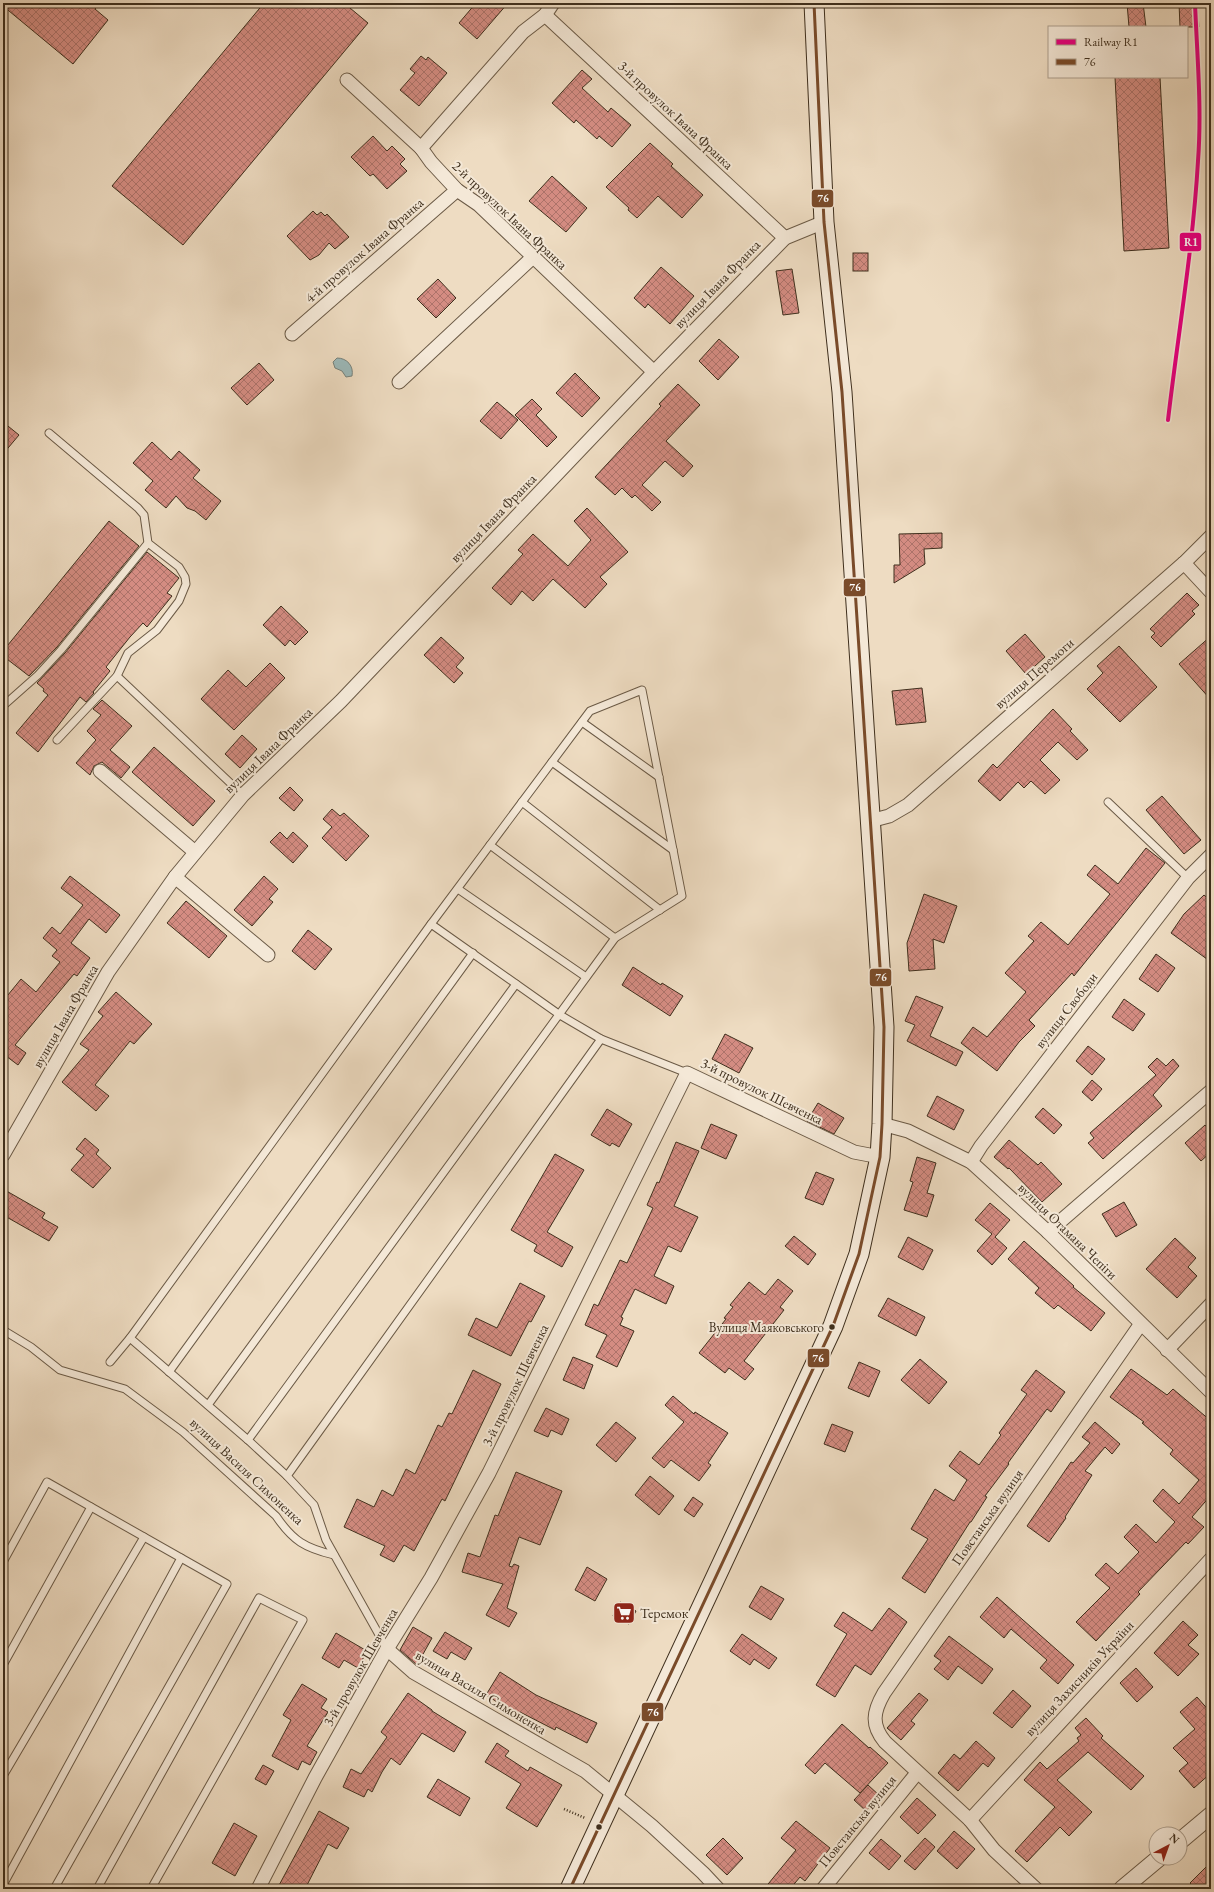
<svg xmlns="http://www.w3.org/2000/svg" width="1214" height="1892" viewBox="0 0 1214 1892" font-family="'EB Garamond',serif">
  <defs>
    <pattern id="building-cross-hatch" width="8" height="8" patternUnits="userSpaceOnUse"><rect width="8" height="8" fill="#d48c82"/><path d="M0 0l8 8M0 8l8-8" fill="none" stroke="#ad736a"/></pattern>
  </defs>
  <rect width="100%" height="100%" fill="#eedcc2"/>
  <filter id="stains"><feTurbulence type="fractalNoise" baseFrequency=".005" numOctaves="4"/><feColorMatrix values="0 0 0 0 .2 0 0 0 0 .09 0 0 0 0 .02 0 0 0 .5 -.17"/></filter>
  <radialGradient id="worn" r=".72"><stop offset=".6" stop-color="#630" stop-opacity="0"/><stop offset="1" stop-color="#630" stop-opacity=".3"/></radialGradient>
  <path fill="#9cbabb" stroke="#77827c" d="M337,358c10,0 17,8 15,18l-6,1 -4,-6 -7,-3 -2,-6z"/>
  <g fill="url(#building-cross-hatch)" stroke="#3f2f1d">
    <path d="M3,3h97l-5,6 13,11 -35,44 -70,-58z"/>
    <path d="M264,3h80l24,20 -185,222 -71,-59z"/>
    <path d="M476,3h32l-31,36 -18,-16z"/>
    <path d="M1127,3h16l3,24h-17z"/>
    <path d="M1179,3h18l2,24h-19z"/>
    <path d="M421,56l5,4 2,-3 19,16 -28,33 -19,-16 15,-17 -5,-4z"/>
    <path d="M582,70l10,9 -10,9 26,24 3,-4 20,17 -19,22 -13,-11 -2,3 -21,-19 -2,3 -22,-20z"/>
    <path d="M1115,77h45l9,171 -45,3z"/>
    <path d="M373,136l14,15 5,-5 13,13 -5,5 7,7 -20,18 -14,-15 -3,2 -19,-19z"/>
    <path d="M650,143l23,21 -2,2 32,29 -21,23 -24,-22 -21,22 -9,-8 1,-2 -23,-21z"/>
    <path d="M552,176l35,32 -21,24 -37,-31z"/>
    <path d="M313,211l4,4 4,-3 4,4 2,-2 22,23 -14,12 -6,-6 -10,12 -9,5 -23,-24z"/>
    <rect x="853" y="253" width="15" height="18"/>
    <path d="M661,267l33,29 -24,28 -22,-20 -3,4 -11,-10z"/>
    <path d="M792,269l7,44 -16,2 -7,-44z"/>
    <path d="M438,279l18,19 -20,20 -19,-19z"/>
    <path d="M719,339l20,18 -21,23 -19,-19z"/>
    <path d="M259,363l15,17 -27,25 -16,-17z"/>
    <path d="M575,373l25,25 -18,19 -26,-24z"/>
    <path d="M678,384l22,21 -34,36 27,25 -10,11 -18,-16 -23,24 19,17 -9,9 -17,-16 -3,3 -10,-10 -7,7 -20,-18 66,-71 -2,-2z"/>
    <path d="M532,399l10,10 -6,6 21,22 -10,10 -32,-32z"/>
    <path d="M497,402l21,18 -17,19 -21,-18z"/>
    <path d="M3,422l16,13 -16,19z"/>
    <path d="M152,442l19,18 8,-9 21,19 -7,8 28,23 -15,19 -11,-9 -8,-3 -11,-12 -10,12 -21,-18 8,-9 -20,-18z"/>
    <path d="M587,508l41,44 -28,25 7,7 -22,24 -32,-29 -20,22 -11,-10 -11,14 -19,-17 31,-34 -5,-4 15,-16 35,32 23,-26 -17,-19z"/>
    <path d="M109,521l30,25 -82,101 -28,29 -26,-20v-5z"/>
    <path d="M942,533v15l-18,1 1,15 -31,19v-18h6l-1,-31z"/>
    <path d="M147,552l32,26 -12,15 5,3 -25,31 -4,-4 -13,14 -24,30 4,4 -17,21 1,1 -8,9 -6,-5 -42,55 -22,-19 32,-38 -5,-4 1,-2 -7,-6 28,-30z"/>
    <path d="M1187,593l12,12 -7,6 3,3 -34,33 -10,-10 4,-4 -5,-4z"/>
    <path d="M281,606l27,26 -13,13 -5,-5 -5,6 -22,-21z"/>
    <path d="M1025,634l20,23 -19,17 -20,-23z"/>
    <path d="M1211,636v64l-32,-36z"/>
    <path d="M441,637l23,21 -8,9 7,6 -9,10 -30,-28z"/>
    <path d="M1119,646l38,41 -37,35 -33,-33 16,-16 -6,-7z"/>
    <path d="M270,663l15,15 -51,52 -33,-31 27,-29 18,17z"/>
    <path d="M922,688l4,34 -30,3 -4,-34z"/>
    <path d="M102,700l30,26 -22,24 20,17 -9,11 -19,-16 -8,4 -4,9 -14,-12 20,-23 -9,-9 14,-16 -8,-6z"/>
    <path d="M1053,709l19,20 -2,2 18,19 -11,10 -19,-18 -18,18 20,20 -15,14 -14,-13 -7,7 -6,-6 -18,19 -22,-20 15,-17 4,4z"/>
    <path d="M242,735l15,14 -17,19 -15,-14z"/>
    <path d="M154,747l61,54 -22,25 -61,-54z"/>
    <path d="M290,787l13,13 -9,11 -15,-13z"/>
    <path d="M1162,796l39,44 -17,14 -38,-44z"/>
    <path d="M332,809l8,7 4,-3 25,23 -23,25 -24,-23 10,-11 -9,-8z"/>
    <path d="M280,832l7,7 6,-7 15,14 -15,17 -23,-21z"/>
    <path d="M1146,848l19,15 -91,113 -2,-3 -43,47 6,6 -16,16 -22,29 -36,-28 12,-16 14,10 39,-45 -21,-19 29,-32 -6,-5 13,-14 27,23 42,-51 -23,-19 8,-10 23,19z"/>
    <path d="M70,876l50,39 -14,18 -17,-14 -18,24 19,15 -13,18 -3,-2 -59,71 11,8 -8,12 -12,-9 -3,4v-59l18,-22 15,13 24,-30 -8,-6 5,-6 -14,-12 9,-11 8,7 23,-29 -22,-17z"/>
    <path d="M264,876l14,13 -9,10 4,3 -21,24 -18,-16z"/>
    <path d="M924,894l33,12 -13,37 -11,-4 2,30 -26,2 -2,-28z"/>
    <path d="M1204,895l7,6v61l-40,-29 13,-19z"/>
    <path d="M186,901l41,35 -18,22 -42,-35z"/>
    <path d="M308,930l24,19 -17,21 -23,-19z"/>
    <path d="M1156,954l19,14 -17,24 -19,-13z"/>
    <path d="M633,967l28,18 1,-2 21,13 -13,20 -48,-31z"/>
    <path d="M116,992l36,32 -18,20 -4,-3 -35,44 14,11 -13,15 -34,-29 27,-32 -9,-6 23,-28 -5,-4z"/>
    <path d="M916,996l27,11 -13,29 33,16 -7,14 -49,-25 8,-16 -10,-4z"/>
    <path d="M1124,999l21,15 -12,17 -21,-14z"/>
    <path d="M725,1034l28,14 -14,25 -27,-14z"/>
    <path d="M1088,1046l17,13 -13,16 -16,-14z"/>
    <path d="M1157,1058l9,8 7,-7 6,7 -26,29 9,11 -59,53 -15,-16 6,-5 -4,-5 66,-58 -8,-8z"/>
    <path d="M1092,1080l10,9 -10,12 -10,-9z"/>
    <path d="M937,1096l27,14 -10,20 -27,-14z"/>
    <path d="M818,1103l26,15 -10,16 -27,-13z"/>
    <path d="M1043,1108l19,17 -8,9 -19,-17z"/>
    <path d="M607,1109l25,15 -13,23 -7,-4 -2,3 -19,-11z"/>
    <path d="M711,1124l26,11 -11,24 -25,-11z"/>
    <path d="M1205,1125l6,7v20l-10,9 -16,-18z"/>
    <path d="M85,1138l14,12 -3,4 15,14 -18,20 -22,-18 13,-15 -8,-6z"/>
    <path d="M1009,1140l29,25 3,-3 21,22 -20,18 -33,-34 -1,1 -14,-12z"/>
    <path d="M676,1142l23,9 -25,55 24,11 -17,35 -13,-6 -14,30 20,10 -8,18 -31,-15 -14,28 2,1 -3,7 14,6 -17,36 -21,-10 11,-22 -22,-10 9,-21 4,2 22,-46 7,3 26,-55 -6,-3 10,-23 2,1z"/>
    <path d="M555,1154l29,16 -37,62 26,15 -11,20 -28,-16 3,-6 -26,-15z"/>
    <path d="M917,1157l19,6 -9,30 7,2 -7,22 -23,-7 9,-28 -3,-1z"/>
    <path d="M816,1172l18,7 -11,26 -18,-7z"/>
    <path d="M3,1189l42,24 -3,5 16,9 -9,14 -46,-26z"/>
    <path d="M1124,1202l13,23 -21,12 -14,-23z"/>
    <path d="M990,1203l20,17 -15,17 12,11 -15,17 -15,-14 15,-17 -17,-14z"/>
    <path d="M794,1236l22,18 -8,11 -23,-19z"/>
    <path d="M908,1237l25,13 -10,20 -25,-13z"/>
    <path d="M1175,1238l21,20 -8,9 9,9 -20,22 -31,-29z"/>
    <path d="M1024,1241l50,45 -1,1 32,26 -14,18 -33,-26 -4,4 -19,-16 4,-5 -31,-29z"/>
    <path d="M778,1279l15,12 -13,16 4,3 -40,51 10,8 -9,11 -16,-12 -4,5 -26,-20 27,-34 -2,-1 9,-11 -3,-2 19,-23 16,13z"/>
    <path d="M520,1283l25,13 -14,26 -2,-1 -18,35 -43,-21 8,-17 21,10z"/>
    <path d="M888,1298l37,19 -9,19 -38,-20z"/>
    <path d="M573,1357l20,8 -9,24 -21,-9z"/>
    <path d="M920,1359l27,23 -18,22 -28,-24z"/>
    <path d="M859,1362l21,9 -11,26 -21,-9z"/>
    <path d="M1131,1369l36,26 6,-6 38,32v74l-19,22 12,10 -16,17 -2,-2 -48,50 2,2 -44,47 -20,-19 34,-34 -15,-13 11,-12 12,11 21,-22 -15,-15 12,-13 20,19 19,-21 -22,-21 10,-12 16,15 20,-24 -29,-26 3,-4 -31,-27 2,-1 -34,-25z"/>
    <path d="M473,1370l28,14 -56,117 -3,-2 -28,52 -10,-6 -10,17 -14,-7 5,-9 -41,-19 13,-28 17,8 8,-17 11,6 13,-27 9,5 23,-49 4,2 7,-14 3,1z"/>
    <path d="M1036,1370l29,22 -14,20 -4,-3 -39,54 1,1 -24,32 2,1 -16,25h-1l-45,71 -23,-15 26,-39 -17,-10 24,-40 19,12 13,-21 -18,-14 11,-15 19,14 22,-30 -2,-2 28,-39 -6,-4z"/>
    <path d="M673,1396l21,18 1,-2 33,21 -20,30 3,2 -12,16 -28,-21 -7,8 -12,-10 32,-36 -19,-17z"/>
    <path d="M546,1408l23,11 -7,16 -11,-5 -3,7 -14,-6z"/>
    <path d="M616,1422l20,16 -20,24 -20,-17z"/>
    <path d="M1095,1422l25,22 -8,10 -7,-7 -20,24 7,4 -27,42 1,1 -17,24 -22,-16 44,-64 2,1 17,-20 -8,-6z"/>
    <path d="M832,1424l21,8 -8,20 -21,-8z"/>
    <path d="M516,1472l46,19 -22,54 -21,-8 -10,29 3,1 2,-3 5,2 -12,42 10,5 -8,14 -23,-12 17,-31 -41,-12 6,-19 12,4 15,-42 3,1z"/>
    <path d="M650,1476l24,20 -15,19 -24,-20z"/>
    <path d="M693,1497l10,7 -9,13 -10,-7z"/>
    <path d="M587,1567l20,12 -12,22 -20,-11z"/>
    <path d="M761,1586l23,13 -13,21 -22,-13z"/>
    <path d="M997,1597l77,68 -16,19 -18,-16 7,-8 -36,-31 -7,9 -24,-21z"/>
    <path d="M620,1602l16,9 -7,13 -16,-8z"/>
    <path d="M889,1608l18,14 -36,53 -16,-10 -20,32 -19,-12 31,-51 -13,-8 9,-14 29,19z"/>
    <path d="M1183,1621l15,14 -10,10 11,9 -21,22 -24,-23z"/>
    <path d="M413,1627l19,11 -15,27 -17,-15z"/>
    <path d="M445,1632l27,16 -7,12 -14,-8 -4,7 -14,-8z"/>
    <path d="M336,1633l31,18 -9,17 -14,-8 -5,8 -17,-10z"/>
    <path d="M742,1634l35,24 -8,11 -15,-10 -4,6 -20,-14z"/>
    <path d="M949,1636l44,33 -11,15 -24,-18 -10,14 -14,-11 7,-8 -7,-5z"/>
    <path d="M1136,1668l17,19 -16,15 -17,-19z"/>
    <path d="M500,1672l36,23 61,28 -10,20 -31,-16 -1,3 -35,-18 -2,3 -32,-20z"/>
    <path d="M302,1684l25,15 -6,9 7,4 -21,34 10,6 -7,13 -8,-4 -4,9 -26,-14 19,-36 -8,-5z"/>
    <path d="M1013,1690l18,16 -19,22 -19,-15z"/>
    <path d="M408,1693l24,17v1l34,21 -12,20 -32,-19 -22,32 -9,-7 -9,14 -10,20 -4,-3 -4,8 -21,-10 8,-18 10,5 26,-37 -6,-5z"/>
    <path d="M919,1693l9,7 -17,21 4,3 -14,16 -14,-12z"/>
    <path d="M1197,1697l14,16v7l-5,4 5,6v43l-17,15 -15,-17 9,-8 -15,-15 22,-19 -15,-17z"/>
    <path d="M1086,1718l17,18 -2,2 43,38 -13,14 -43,-38 -31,28 35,32 -23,24 -9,-9 -33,35 -12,-11 40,-44 -31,-27 16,-18 7,7 32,-28 -2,-3 4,-3 -6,-7z"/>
    <path d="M842,1724l27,24 1,-1 18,16 -28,30 -35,-30 -10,11 -10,-9z"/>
    <path d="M976,1741l19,17 -7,9 -5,-4 -25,28 -20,-18 16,-19 6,5z"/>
    <path d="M497,1743l12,8 -4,5 23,15 2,-4 32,18 -25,42 -31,-19 15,-24 -36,-22z"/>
    <path d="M263,1765l11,6 -8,14 -11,-6z"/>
    <path d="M438,1779l32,19 -10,18 -33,-19z"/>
    <path d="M868,1785l12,11 -14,15 -12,-11z"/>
    <path d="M917,1798l19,17 -18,19 -18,-17z"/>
    <path d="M319,1811l30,17 -12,21 -9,-5 -23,45h-28z"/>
    <path d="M796,1821l34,27 -25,33 -5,-4 -10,12h-26l32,-39 -15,-12z"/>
    <path d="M234,1823l23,13 -22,40 -23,-13z"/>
    <path d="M954,1831l21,18 -18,20 -20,-18z"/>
    <path d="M723,1838l20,20 -16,17 -21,-20z"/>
    <path d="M925,1838l10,9 -20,23 -11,-9z"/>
    <path d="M881,1839l20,17 -12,14 -20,-17z"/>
    <path d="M1211,1862v27h-15l-6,-6z"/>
  </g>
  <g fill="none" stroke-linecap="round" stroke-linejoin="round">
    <g stroke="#6b5a46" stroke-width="9">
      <g id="service">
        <path d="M49,433l89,75 6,7 4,28 31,24 6,10 1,7 -7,17 -22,29 -29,23 -11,23 -60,64"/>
        <path d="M117,676l126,119"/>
        <path d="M3,706l35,-31 23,-25 87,-107"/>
        <path d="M582,722l77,55"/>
        <path d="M552,762l121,88"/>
        <path d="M522,802l138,108"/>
        <path d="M1108,802l80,76"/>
        <path d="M490,845l125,93"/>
        <path d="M458,889l128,88"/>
        <path d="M3,1330l28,17 29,23 65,19 58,43 93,84c17,25 29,32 58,39"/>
        <path d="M110,1362l20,-24"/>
        <path d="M169,1372l304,-419"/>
        <path d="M208,1405l308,-421"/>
        <path d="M248,1440l367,-502 67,-42 -40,-206 -52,21 -159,213"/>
        <path d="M287,1476l314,-437"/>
        <path d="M3,1562l44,-80 180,102 -173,305"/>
        <path d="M387,1649l-61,-109 -12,-35 -27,-29 -39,-36 -118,-102 301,-414 129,91 41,24 86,34"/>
        <path d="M3,1665l88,-158"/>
        <path d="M3,1776l141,-239"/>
        <path d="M3,1885l178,-327"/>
        <path d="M97,1889l162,-291 44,22 -152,269"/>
      </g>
    </g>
    <g stroke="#6b5a46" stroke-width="15">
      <g id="minor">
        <path d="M545,15l240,223"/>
        <path d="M347,80l74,68 10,14 26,28 22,15 175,167"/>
        <path d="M421,148l102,-116 22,-17 8,-12"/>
        <path d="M292,334l165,-144"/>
        <path d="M399,382l134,-125"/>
        <path d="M1184,563l27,29"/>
        <path d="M100,771l95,81"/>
        <path d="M870,821l19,-5 19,-11 276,-242 27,-27"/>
        <path d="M175,877l93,78"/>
        <path d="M882,1124l26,7 63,31 77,70 163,160"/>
        <path d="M3,1155l105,-183 67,-95 68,-82 98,-94 313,-329 131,-134 39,-16"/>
        <path d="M971,1162l10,-16 207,-268 23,-23"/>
        <path d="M1048,1232l163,-141"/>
        <path d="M1167,1350l44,-46"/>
        <path d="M387,1649l26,23 172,99 67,55 51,47 15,16"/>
        <path d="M970,1820l241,-261"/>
        <path d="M258,1889l57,-111 72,-129 44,-71 58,-105 198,-400 167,79 26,5"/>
        <path d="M823,1889l94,-116"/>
        <path d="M1036,1889l-42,-39 -24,-30 -85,-78c-14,-17 -12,-30 -1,-49l256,-368"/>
      </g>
    </g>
    <g stroke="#6b5a46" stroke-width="18">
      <g id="tertiary">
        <path d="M1180,1841l31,-26"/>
        <path d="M1122,1889l37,-31"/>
      </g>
    </g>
    <g stroke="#3f2f1d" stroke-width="21">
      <path id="secondary" d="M570,1889l263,-563 26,-72 21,-97 2,-33 2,-97 -42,-635 -18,-170 -10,-219"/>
    </g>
    <path stroke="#3f2f1d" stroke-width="2.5" stroke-dasharray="1 2" stroke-linecap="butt" d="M564,1809l21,9"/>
    <use href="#service" stroke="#f4e8d7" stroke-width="7"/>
    <use href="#minor" stroke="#f4e8d7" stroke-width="13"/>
    <use href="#tertiary" stroke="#f4e8d7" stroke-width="16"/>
    <use href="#secondary" stroke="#f4e8d7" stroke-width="19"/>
    <g stroke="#f4e8d7" stroke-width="6">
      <path id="bus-1" d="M570,1889l263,-563 26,-72 21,-97 2,-33 2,-97 -42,-635 -18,-170 -10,-219"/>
    </g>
    <use href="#bus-1" stroke="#7a4b2a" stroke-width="3"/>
    <g stroke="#f4e8d7" stroke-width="7">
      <path id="rail-1" d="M1168,420c10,-86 25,-172 30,-259 4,-53 -1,-106 -3,-158"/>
    </g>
    <use href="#rail-1" stroke="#e5007d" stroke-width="4"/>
  </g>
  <defs>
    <g id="supermarket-square" transform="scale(1.15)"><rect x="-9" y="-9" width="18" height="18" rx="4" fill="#8f2418" stroke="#f4e8d7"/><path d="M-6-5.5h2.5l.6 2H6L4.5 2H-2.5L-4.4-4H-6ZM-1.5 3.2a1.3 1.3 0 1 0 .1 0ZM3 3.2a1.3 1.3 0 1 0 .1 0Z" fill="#fff"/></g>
  </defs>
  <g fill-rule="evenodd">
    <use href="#supermarket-square" x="624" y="1613"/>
  </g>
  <g fill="#3f2f1d" stroke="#f4e8d7" stroke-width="1.5">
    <circle cx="832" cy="1327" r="3.5"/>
    <circle cx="599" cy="1827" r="3.5"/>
  </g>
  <g text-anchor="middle" stroke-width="4" stroke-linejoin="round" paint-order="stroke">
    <g font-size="13" fill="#3f2f1d" stroke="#f4e8d7" text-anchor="end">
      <text x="824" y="1332">Вулиця Маяковського</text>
    </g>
    <g font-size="14" fill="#3f2f1d" stroke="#f4e8d7">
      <text transform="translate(676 115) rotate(43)" y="5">3-й провулок Івана Франка</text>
      <text transform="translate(510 215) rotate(43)" y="5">2-й провулок Івана Франка</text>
      <text transform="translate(364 250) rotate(-41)" y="5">4-й провулок Івана Франка</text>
      <text transform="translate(717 284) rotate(-46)" y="5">вулиця Івана Франка</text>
      <text transform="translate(493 518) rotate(-46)" y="5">вулиця Івана Франка</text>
      <text transform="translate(1034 673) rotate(-41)" y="5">вулиця Перемоги</text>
      <text transform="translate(268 750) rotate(-44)" y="5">вулиця Івана Франка</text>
      <text transform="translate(1066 1010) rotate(-52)" y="5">вулиця Свободи</text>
      <text transform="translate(65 1016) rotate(-60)" y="5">вулиця Івана Франка</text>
      <text transform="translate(762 1091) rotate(26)" y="5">3-й провулок Шевченка</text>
      <text transform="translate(1068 1231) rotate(44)" y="5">вулиця Отамана Чепіги</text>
      <text transform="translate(515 1385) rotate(-64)" y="5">3-й провулок Шевченка</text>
      <text transform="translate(247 1471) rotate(43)" y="5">вулиця Василя Симоненка</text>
      <text transform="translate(987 1517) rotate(-55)" y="5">Повстанська вулиця</text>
      <text transform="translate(360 1667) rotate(-60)" y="5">3-й провулок Шевченка</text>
      <text transform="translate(1079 1678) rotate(-47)" y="5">вулиця Захисників України</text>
      <text transform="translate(481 1692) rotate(31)" y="5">вулиця Василя Симоненка</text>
      <text transform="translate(857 1821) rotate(-51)" y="5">Повстанська вулиця</text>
    </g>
    <g font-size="14" fill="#3f2f1d" stroke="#f4e8d7" text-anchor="start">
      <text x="640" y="1618">Теремок</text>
    </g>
  </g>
  <g stroke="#f4e8d7" stroke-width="1.5">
    <rect x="811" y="189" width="23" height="19" rx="4" fill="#7a4b2a"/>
    <rect x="1179" y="232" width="23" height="20" rx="4" fill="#e5007d"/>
    <rect x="843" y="578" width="23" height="19" rx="4" fill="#7a4b2a"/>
    <rect x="869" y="968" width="23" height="19" rx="4" fill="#7a4b2a"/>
    <rect x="807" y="1348" width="23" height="20" rx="4" fill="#7a4b2a"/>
    <rect x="641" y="1702" width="23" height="20" rx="4" fill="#7a4b2a"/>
  </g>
  <g font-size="11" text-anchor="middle" font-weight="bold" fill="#fff">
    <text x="823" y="202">76</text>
    <text x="1191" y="246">R1</text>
    <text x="855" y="591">76</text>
    <text x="881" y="981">76</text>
    <text x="818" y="1362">76</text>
    <text x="653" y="1716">76</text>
  </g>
  <rect width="1214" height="1892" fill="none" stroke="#eedcc2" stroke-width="16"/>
  <rect x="4" y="4" width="1206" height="1884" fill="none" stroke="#3f2f1d" stroke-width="2"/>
  <rect x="8" y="8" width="1198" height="1876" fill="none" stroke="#3f2f1d"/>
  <rect x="1048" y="26" width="140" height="52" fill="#f4e8d7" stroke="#ac9e8d"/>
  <rect x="1056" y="39" width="20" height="6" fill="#e5007d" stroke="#ac9e8d"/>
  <text x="1084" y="46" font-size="12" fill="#3f2f1d">Railway R1</text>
  <rect x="1056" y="59" width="20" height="6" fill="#7a4b2a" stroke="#ac9e8d"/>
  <text x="1084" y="66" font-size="12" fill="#3f2f1d">76</text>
  <g transform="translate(1168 1846) rotate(41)"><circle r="19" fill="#f4e8d7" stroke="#ac9e8d"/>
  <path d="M0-3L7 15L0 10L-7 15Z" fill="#8f2418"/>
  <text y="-6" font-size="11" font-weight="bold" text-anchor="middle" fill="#3f2f1d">N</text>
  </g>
  <rect width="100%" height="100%" filter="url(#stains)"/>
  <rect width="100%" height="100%" fill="url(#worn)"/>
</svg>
